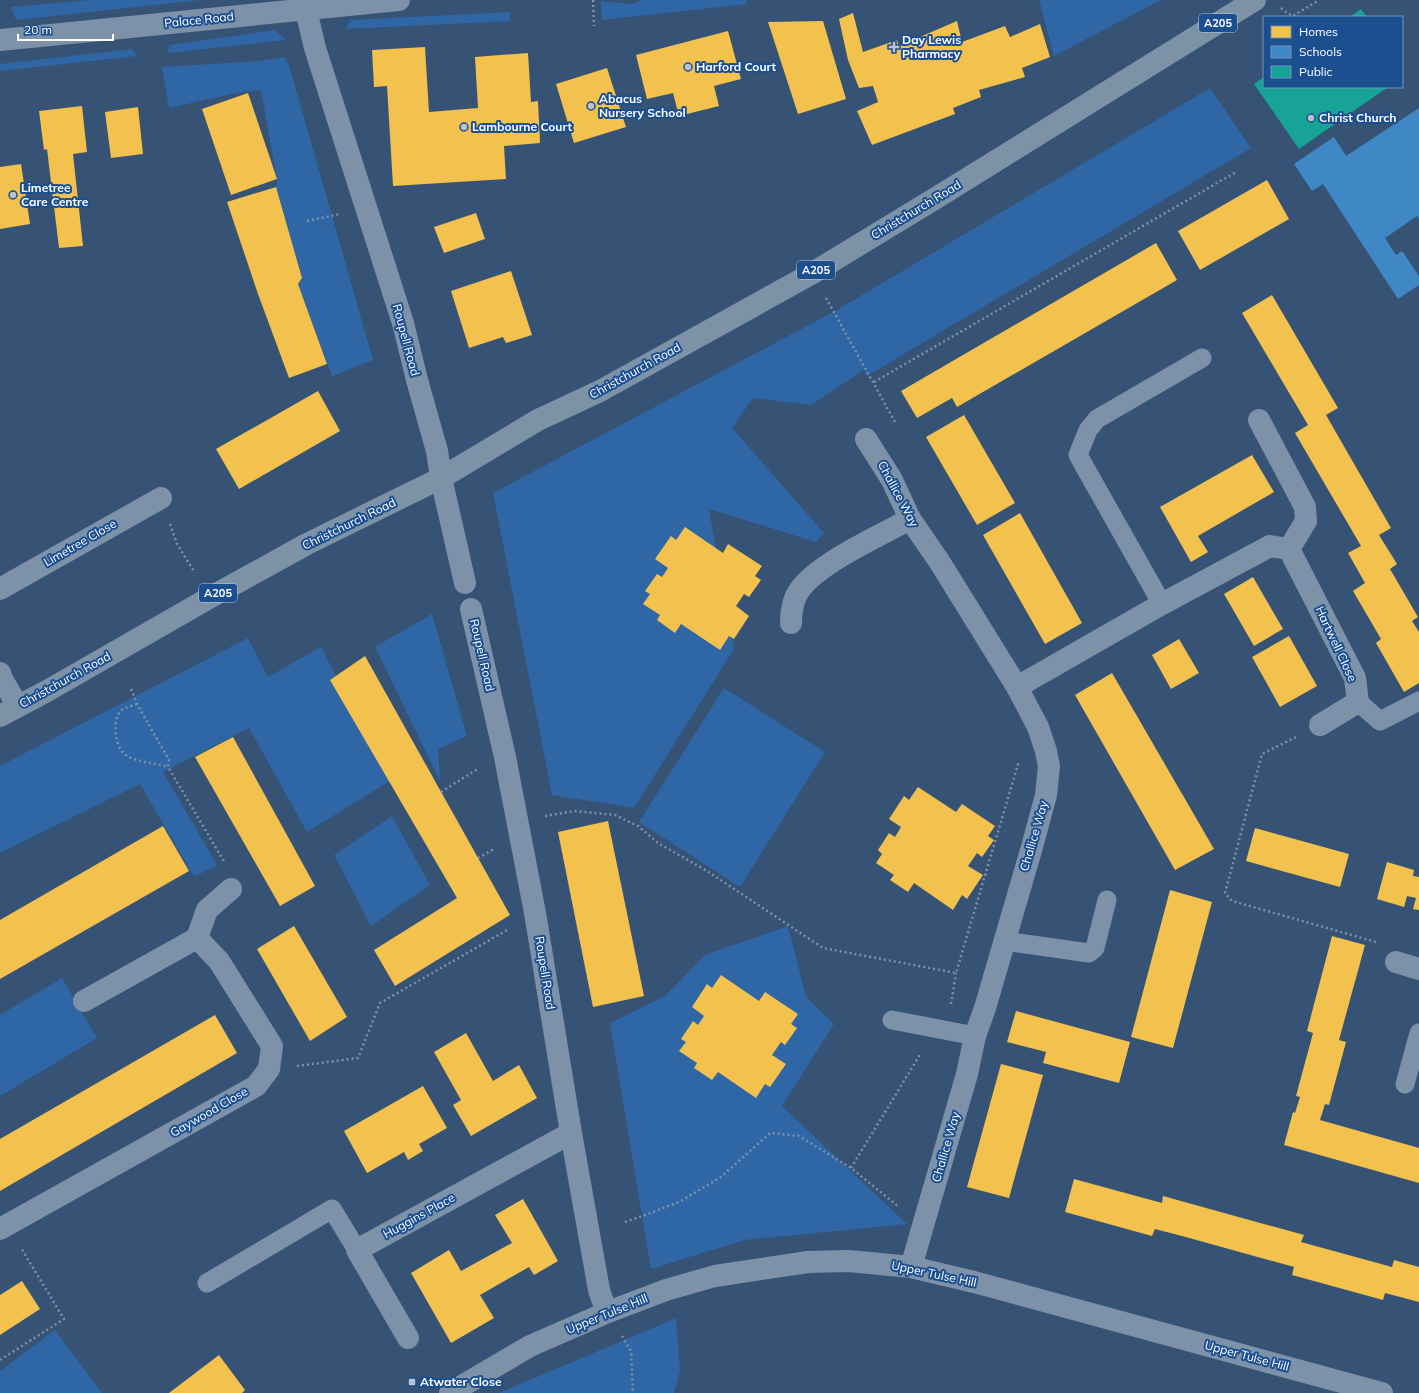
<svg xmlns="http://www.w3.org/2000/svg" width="1419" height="1393" viewBox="0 0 1419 1393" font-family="Mulish,sans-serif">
  <rect width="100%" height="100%" fill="#365274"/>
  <g fill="#2f66a5">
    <path d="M90,0h111l-185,20 -5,-13z"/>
    <path d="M641,0h105l1,4 -145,16 -1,-19 32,3z"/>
    <path d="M1039,0h122l-107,56z"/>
    <path d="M510,12v9l-165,8 6,-9z"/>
    <path d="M275,30l11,10 -118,13 1,-8z"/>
    <path d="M132,49l5,7 -137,15v-7z"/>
    <path d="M284,57l5,8 84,295 -41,16 -34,-92 4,-6 -26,-91 1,-8 -16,-89 -20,2 -72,16 -7,-41 96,-6z"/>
    <path d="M1210,88l41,60 -384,228 -3,-6 -53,35 -58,-7 -21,30 92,105 -8,9 -107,-33 25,140 -100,159 -82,-13 -59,-302 344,-183z"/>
    <path d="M432,614l35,122 -29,13 2,32 -65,-134z"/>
    <path d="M248,638l20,39 53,-30 69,134 -83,51 -58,-104 -86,44 54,93 -23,12 -54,-93 -140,69v-87z"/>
    <path d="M724,688l101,64 -85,135 -101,-65z"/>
    <path d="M392,816l38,69 -59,41 -37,-71z"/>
    <path d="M788,926l18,71 28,27 -52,82 125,118 -163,16 -93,29 -41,-246 55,-27 40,-41z"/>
    <path d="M62,978l35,60 -97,58v-81z"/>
    <path d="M676,1318l4,52 -6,23h-175z"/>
    <path d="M55,1330l47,63h-102v-22z"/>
  </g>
  <g fill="#f2c14e">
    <path d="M853,13l10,39 34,-12 2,6 58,-25 5,21 43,-16 5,11 30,-13 10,33 -28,11 3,9 -46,13 2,7 -28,11 2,6 -83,31 -15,-34 21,-9 -5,-16 -14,2 -11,-28 -9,-41z"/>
    <path d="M823,21l23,78 -48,15 -30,-92z"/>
    <path d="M728,31l13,48 -27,7 5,20 -40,10 -6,-23 -26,6 -11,-44z"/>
    <path d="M425,47l4,65 49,-4 -3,-51 53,-4 3,49 7,-1 2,42 -36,3 2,33 -113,7 -6,-100 -13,1 -2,-37z"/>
    <path d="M607,68l19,59 -52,16 -18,-59z"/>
    <path d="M248,93l29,86 -46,16 -29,-86z"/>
    <path d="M82,106l5,46 -14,2 10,92 -24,2 -12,-99 -3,1 -5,-39z"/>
    <path d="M138,107l5,47 -32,4 -6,-46z"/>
    <path d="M21,164l9,60 -30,5v-62z"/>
    <path d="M1267,180l22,39 -89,51 -22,-39z"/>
    <path d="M276,187l26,91 -4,6 29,80 -38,14 -31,-84 -31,-92z"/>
    <path d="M476,213l9,26 -41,14 -10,-26z"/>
    <path d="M1156,243l21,37 -220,127 -5,-9 -35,20 -16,-27z"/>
    <path d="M511,271l21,64 -26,8 -3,-6 -34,11 -18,-57z"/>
    <path d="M1272,295l66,113 -12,7 65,113 -12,7 18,29 -7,5 28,48 -6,4 7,11v51l-15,9 -28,-49 5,-4 -28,-48 12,-8 -17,-30 13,-7 -66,-113 13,-8 -66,-112z"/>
    <path d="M318,391l22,40 -101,58 -23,-40z"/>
    <path d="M964,415l51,88 -38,22 -51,-88z"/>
    <path d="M1252,455l22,37 -76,44 10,16 -17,10 -31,-55z"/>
    <path d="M1020,513l62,110 -37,21 -62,-109z"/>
    <path d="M685,527l38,26 5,-9 34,22 -7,10 6,4 -12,17 -5,-3 -8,12 13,10 -15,23 -5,-3 -9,14 -39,-26 -6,9 -18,-13 3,-5 -17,-11 7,-10 -5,-3 12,-17 5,3 6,-9 -13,-9 16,-23 5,4z"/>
    <path d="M1253,577l30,52 -29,17 -30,-52z"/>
    <path d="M1289,636l28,50 -37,21 -28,-50z"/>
    <path d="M1179,639l20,34 -28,16 -19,-34z"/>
    <path d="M365,656l145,259 -115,71 -21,-36 83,-52 -127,-218z"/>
    <path d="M1112,673l102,176 -39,21 -100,-175z"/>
    <path d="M233,737l82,149 -35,20 -85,-149z"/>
    <path d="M918,787l38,25 6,-8 33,22 -7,10 6,4 -12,17 -5,-4 -9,13 15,9 -16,24 -5,-4 -9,15 -39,-27 -6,9 -18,-12 4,-5 -18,-12 6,-9 -4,-4 11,-17 6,4 6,-10 -12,-8 15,-23 5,4z"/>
    <path d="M608,821l36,175 -51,11 -35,-175z"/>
    <path d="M163,826l26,45 -189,108v-59z"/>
    <path d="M1255,828l94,26 -9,33 -94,-26z"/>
    <path d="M1387,862l27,8 -1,6 6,1v33l-6,-1 3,-11 -9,-2 -3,11 -27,-8z"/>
    <path d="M1170,890l42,12 -39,146 -42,-11z"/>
    <path d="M294,926l53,91 -37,24 -53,-92z"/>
    <path d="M1332,936l33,9 -26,95 7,2 -17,63 -4,-1 -5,16 99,28v35l-135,-38 9,-33 2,1 5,-16 -4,-1 17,-63 -6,-2z"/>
    <path d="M721,975l38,26 6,-9 33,22 -7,10 6,4 -12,17 -4,-3 -9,13 14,9 -16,23 -5,-3 -9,14 -38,-26 -6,8 -18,-12 3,-5 -18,-12 7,-9 -5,-3 12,-18 5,4 6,-9 -12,-9 15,-23 5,4z"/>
    <path d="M1016,1011l114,31 -11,41 -76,-20 3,-11 -39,-10z"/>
    <path d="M215,1015l22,38 -237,138v-52z"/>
    <path d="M466,1033l27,48 26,-16 18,33 -66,38 -18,-31 8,-5 -27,-48z"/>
    <path d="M1001,1064l42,11 -34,123 -42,-11z"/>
    <path d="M423,1086l24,42 -28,16 4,7 -15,9 -4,-8 -37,21 -23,-42z"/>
    <path d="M1074,1179l88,24 1,-7 141,39 -3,7 91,25 2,-7 25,7v35l-34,-9 -2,7 -91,-25 2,-8 -112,-31 -27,-7 -3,7 -87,-24z"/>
    <path d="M523,1199l35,62 -24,14 -5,-8 -49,28 14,23 -43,25 -40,-70 38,-23 12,21 51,-28 -17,-28z"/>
    <path d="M22,1281l18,28 -40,26v-40z"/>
    <path d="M219,1355l26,35 -3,3h-73z"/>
  </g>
  <path fill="#3f88c5" d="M1419,108v111l-2,-3 -32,22 11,17 6,-4 17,25v9l-21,14 -75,-115 -11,7 -18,-27 40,-27 12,19z"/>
  <g fill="#17a398">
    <path d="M1361,9l6,8h-17z"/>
    <path d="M1264,77v10h124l-89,62 -45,-65z"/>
  </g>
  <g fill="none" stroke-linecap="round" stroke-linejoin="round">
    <g stroke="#7d92a8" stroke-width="2.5" stroke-dasharray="2 3" stroke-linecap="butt">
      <path d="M593,0l1,26"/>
      <path d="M1281,8l5,4 7,4 26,-16"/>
      <path d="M307,221l33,-7"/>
      <path d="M826,298l69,124"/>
      <path d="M874,382l362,-210"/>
      <path d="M170,524l7,20 18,29"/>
      <path d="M131,689l6,15 32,56 -1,7 57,96"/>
      <path d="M137,704c-5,2 -11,3 -15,6 -11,9 -7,38 4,45 9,7 30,8 42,12"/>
      <path d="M1296,737l-34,17 -37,139 7,8 144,41"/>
      <path d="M441,792l38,-24"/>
      <path d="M545,816l29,-5 41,4 23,11 20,17 49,28 116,77 133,25 63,-212"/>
      <path d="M478,858l16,-9"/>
      <path d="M951,1004l5,-31"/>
      <path d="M297,1066l61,-8 22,-55 129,-74"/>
      <path d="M851,1168l70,-115"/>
      <path d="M625,1222l17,-6 37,-14 42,-25 49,-44 29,3 52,32 48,39"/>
      <path d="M622,1336l9,15 2,42"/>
      <path d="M0,1360l64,-41 -43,-71"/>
    </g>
    <g stroke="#7d92a8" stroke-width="19">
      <path d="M1162,604l-84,-149 10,-25 9,-11 105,-61"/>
      <path d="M1358,702l22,19 39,-20"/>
      <path d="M1004,941l85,12 6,-5 12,-48"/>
      <path d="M892,1020l83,16"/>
      <path d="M1405,1084l14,-51"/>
      <path d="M207,1283l125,-74 25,41"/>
    </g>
    <g stroke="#7d92a8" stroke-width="22">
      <path d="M306,10l9,38 88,275 14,57 20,71 4,27 24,105"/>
      <path d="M0,40l399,-40"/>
      <path d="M1259,420l46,87 1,14 -17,28"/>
      <path d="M866,439l26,41 18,39 29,42 78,126 21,40 8,24 3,15 -3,29 -14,52 -47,161 -10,28 -8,38 -56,193"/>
      <path d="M1289,549l66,129 3,24 -38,23"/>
      <path d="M0,589l161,-91"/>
      <path d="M471,609l34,148 30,156 36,220 28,157 3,9 6,13"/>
      <path d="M791,623c0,-10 1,-18 5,-27 14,-30 84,-60 114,-77"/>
      <path d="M0,673l2,6 16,27"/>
      <path d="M1017,687l145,-83 108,-58 19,3"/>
      <path d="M197,938l10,-28 24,-21"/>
      <path d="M1396,962l23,7"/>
      <path d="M0,1229l256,-143 13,-17 3,-23 -53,-85 -22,-23 -113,63"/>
      <path d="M408,1338l-51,-88 214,-117"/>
      <path d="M450,1393l80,-47 78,-34 58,-22 49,-14 93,-14 41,-1 62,6 63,15 408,111"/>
    </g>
    <path stroke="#7e92a7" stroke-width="22" d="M0,716l47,-25 162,-93 98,-54 134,-66 97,-58 62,-29 211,-117 125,-76 319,-198"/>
  </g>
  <g fill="#b9c2ce" stroke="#1b4f8f" stroke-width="1.5">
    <path d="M892 41h4v4h4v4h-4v4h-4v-4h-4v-4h4z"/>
    <circle cx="688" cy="67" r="4"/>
    <circle cx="591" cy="106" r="4"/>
    <circle cx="1311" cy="118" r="4"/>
    <circle cx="464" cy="127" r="4"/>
    <circle cx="13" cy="195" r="4"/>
    <rect x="408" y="1378" width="8" height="8" rx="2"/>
  </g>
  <g text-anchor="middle" stroke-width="4" stroke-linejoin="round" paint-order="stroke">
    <g fill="#1b4f8f" stroke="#bbcadd" stroke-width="1">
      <rect x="1199" y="14" width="38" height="18" rx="3"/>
      <rect x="797" y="261" width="38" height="18" rx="3"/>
      <rect x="199" y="584" width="38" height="18" rx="3"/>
    </g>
    <g font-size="11" font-weight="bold" fill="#fff">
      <text x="1218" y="27">A205</text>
      <text x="816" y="274">A205</text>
      <text x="218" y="597">A205</text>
    </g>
    <g font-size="12" fill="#fff" stroke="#1b4f8f">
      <text transform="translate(199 20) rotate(-6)" y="4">Palace Road</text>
      <text transform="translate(916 210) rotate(-31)" y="4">Christchurch Road</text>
      <text transform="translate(406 340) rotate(75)" y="4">Roupell Road</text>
      <text transform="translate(635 371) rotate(-29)" y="4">Christchurch Road</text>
      <text transform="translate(898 494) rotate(62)" y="4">Challice Way</text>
      <text transform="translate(349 524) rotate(-26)" y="4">Christchurch Road</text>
      <text transform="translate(80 543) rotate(-30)" y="4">Limetree Close</text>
      <text transform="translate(1336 644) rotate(65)" y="4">Hartwell Close</text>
      <text transform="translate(482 655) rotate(77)" y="4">Roupell Road</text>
      <text transform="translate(65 680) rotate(-29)" y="4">Christchurch Road</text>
      <text transform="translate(1034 836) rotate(-74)" y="4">Challice Way</text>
      <text transform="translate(545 973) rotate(81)" y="4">Roupell Road</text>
      <text transform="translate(209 1112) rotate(-30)" y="4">Gaywood Close</text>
      <text transform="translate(946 1147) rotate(-74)" y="4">Challice Way</text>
      <text transform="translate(419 1216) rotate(-29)" y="4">Huggins Place</text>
      <text transform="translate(934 1274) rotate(12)" y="4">Upper Tulse Hill</text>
      <text transform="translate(607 1314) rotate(-22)" y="4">Upper Tulse Hill</text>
      <text transform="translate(1247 1356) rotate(15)" y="4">Upper Tulse Hill</text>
    </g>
    <g font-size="12" font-weight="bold" fill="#fff" stroke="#1b4f8f" text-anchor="start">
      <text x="902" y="44">Day Lewis<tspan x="902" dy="14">Pharmacy</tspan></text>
      <text x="696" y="71">Harford Court</text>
      <text x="599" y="103">Abacus<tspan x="599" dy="14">Nursery School</tspan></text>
      <text x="1319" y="122">Christ Church</text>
      <text x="472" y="131">Lambourne Court</text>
      <text x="21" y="192">Limetree<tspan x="21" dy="14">Care Centre</tspan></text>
      <text x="420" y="1386">Atwater Close</text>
    </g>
  </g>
  <rect x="1263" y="16" width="140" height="72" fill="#1b4f8f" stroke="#7695bc"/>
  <rect x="1271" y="26" width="20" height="12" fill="#f2c14e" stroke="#7695bc"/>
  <text x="1299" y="36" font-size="12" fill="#ffffff">Homes</text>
  <rect x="1271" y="46" width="20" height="12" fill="#3f88c5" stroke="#7695bc"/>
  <text x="1299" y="56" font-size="12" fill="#ffffff">Schools</text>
  <rect x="1271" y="66" width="20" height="12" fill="#17a398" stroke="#7695bc"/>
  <text x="1299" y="76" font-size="12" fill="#ffffff">Public</text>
  <path d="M18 34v6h95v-6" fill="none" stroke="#ffffff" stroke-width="2"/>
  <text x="24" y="34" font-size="12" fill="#ffffff" stroke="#1b4f8f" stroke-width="3" paint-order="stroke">20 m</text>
</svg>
